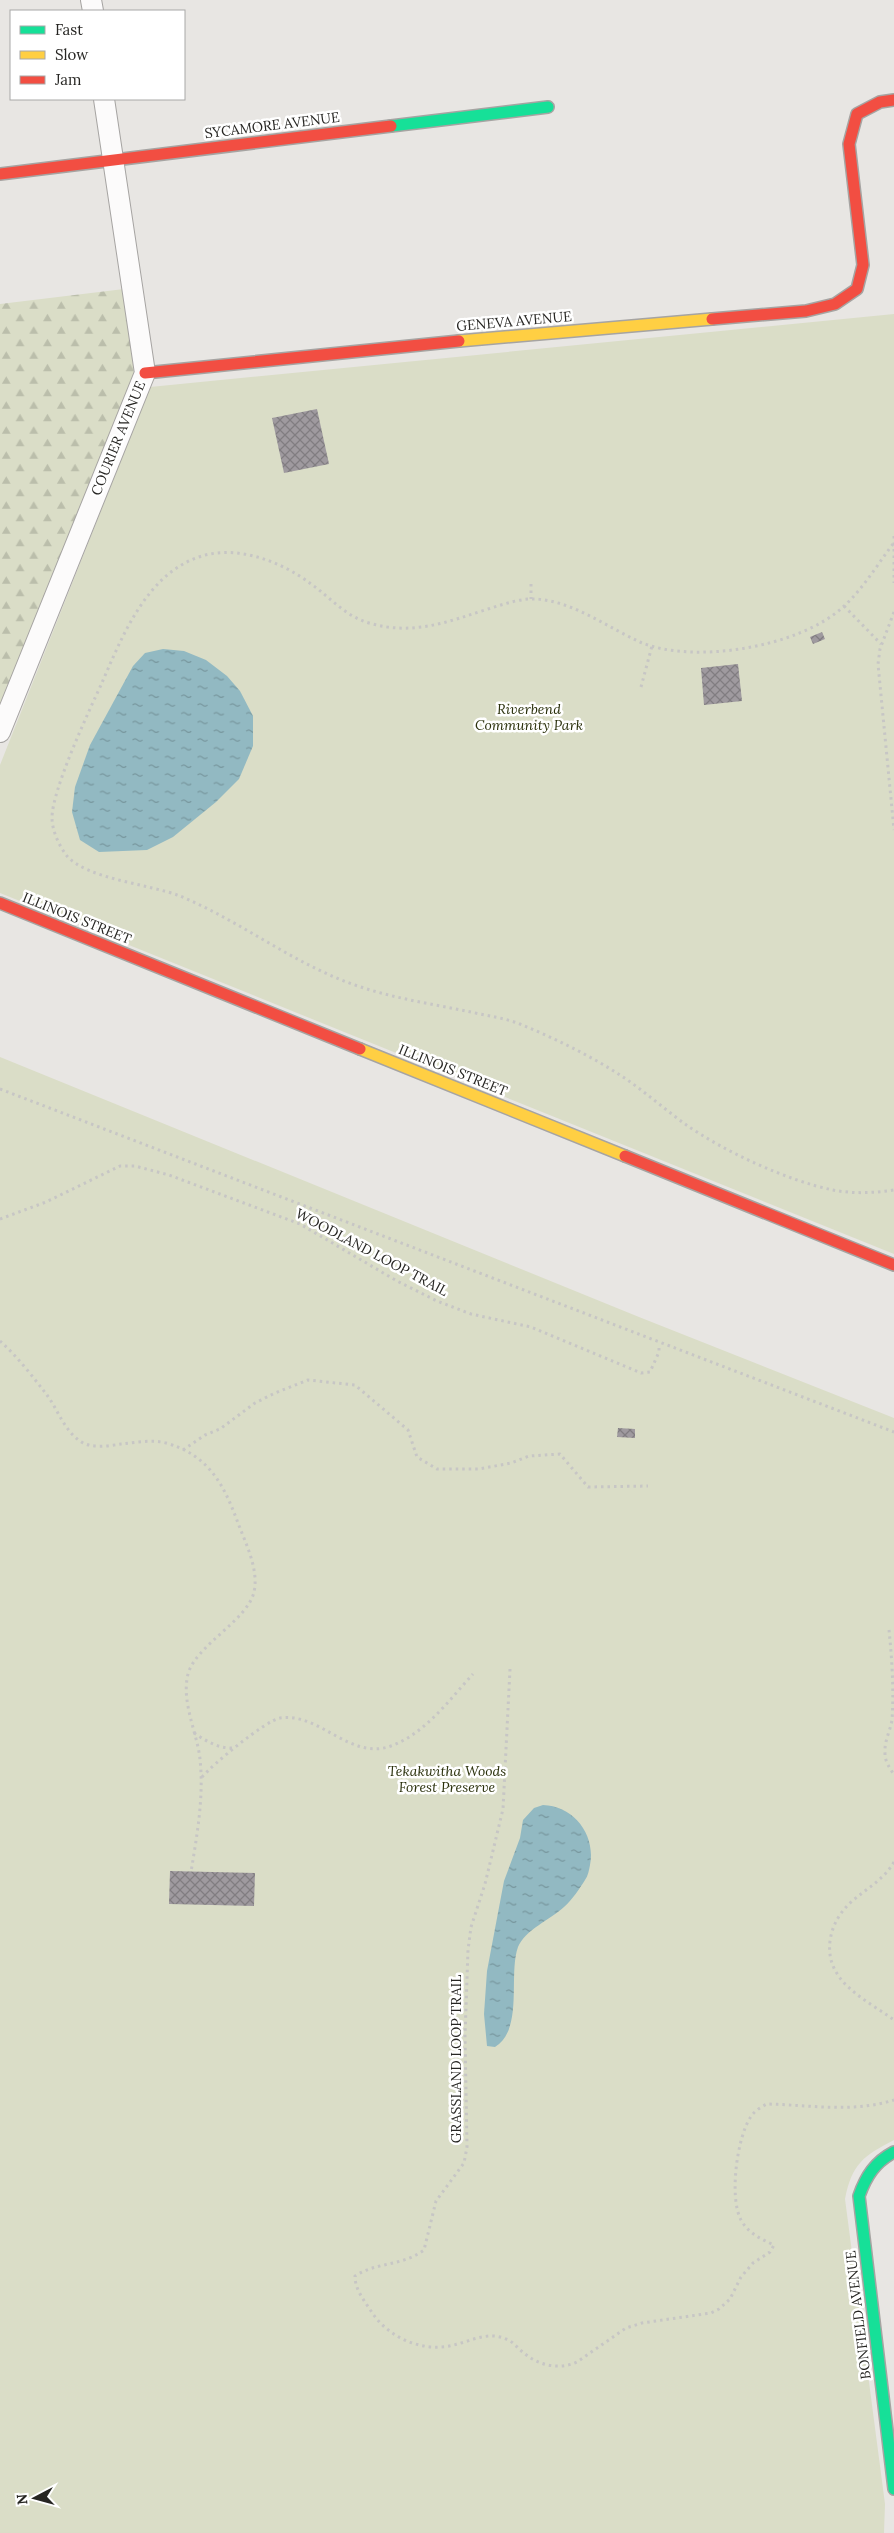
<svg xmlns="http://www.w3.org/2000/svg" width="894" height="2533" viewBox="0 0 894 2533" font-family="Lora,serif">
  <defs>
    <pattern id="forest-firs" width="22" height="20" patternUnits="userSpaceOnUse" patternTransform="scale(1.25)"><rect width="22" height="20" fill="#daddc7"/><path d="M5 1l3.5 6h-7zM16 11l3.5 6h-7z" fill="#bbbeab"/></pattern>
    <pattern id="water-ripples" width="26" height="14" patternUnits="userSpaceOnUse" patternTransform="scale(1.25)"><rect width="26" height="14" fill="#92b9c2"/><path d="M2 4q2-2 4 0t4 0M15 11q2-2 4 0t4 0" fill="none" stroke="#77969d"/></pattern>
    <pattern id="building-cross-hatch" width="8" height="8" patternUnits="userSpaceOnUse" patternTransform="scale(1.25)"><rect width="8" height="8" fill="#9f9a9f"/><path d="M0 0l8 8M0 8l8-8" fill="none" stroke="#817d81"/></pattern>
  </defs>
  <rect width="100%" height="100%" fill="#e8e6e3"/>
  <path fill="url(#forest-firs)" d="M124,289l10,84 -134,337v-406z"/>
  <g fill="#daddc7">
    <path d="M894,314v940l-894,-361v-128l150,-378z"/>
    <path d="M0,1057l639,260 255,101v722c-31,16 -42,24 -49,59l40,305 -1,29h-884z"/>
  </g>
  <g fill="url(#water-ripples)">
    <path d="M163,649l21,2 22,9 21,16 13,15 13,25v30l-14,33 -23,23 -43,35 -26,13 -48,2 -19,-12 -8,-28 3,-25 15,-42 43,-79 12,-13z"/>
    <path d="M543,1805c31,1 53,30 47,60 -1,5 -2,11 -5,15 -5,8 -13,20 -21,27 -13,12 -39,23 -46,40 -10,28 6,82 -23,100l-8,-1 -3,-32 3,-43 17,-90 16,-43 3,-18 11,-12z"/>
  </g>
  <g fill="url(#building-cross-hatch)">
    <path d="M317,409l12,55 -45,9 -12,-55z"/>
    <path d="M822,632l3,7 -12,5 -3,-7z"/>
    <path d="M738,664l4,37 -38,4 -3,-37z"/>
    <path d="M618,1428l17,1v9l-18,-1z"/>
    <path d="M170,1871l85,2 -1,33 -85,-2z"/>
  </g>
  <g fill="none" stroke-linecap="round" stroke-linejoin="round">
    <g stroke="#a6a4a2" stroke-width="22">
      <g id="street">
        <path d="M91,0l2,11"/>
        <path d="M0,732l145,-359 -41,-274"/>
      </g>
    </g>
    <g stroke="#a6a4a2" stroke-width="14">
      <g id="fast">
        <path d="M391,126l157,-19"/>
        <path d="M894,2152c-19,10 -28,24 -35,44l35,293"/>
      </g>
    </g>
    <g stroke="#a6a4a2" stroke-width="14">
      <g id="slow">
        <path d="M459,341l253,-22"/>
        <path d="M360,1049l265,107"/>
      </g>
    </g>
    <g stroke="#a6a4a2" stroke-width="14">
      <g id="jam">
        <path d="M0,174l391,-48"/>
        <path d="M712,319l94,-8 29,-7 22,-15 6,-24 -14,-121 8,-30 23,-12 14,-2"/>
        <path d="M145,373l314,-32"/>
        <path d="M0,903l360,146"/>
        <path d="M625,1156l269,109"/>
      </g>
    </g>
    <g stroke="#c7c6c5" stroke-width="3" stroke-dasharray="2.5 4" stroke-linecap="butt">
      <path d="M894,536v47"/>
      <path d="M893,544c-16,21 -30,45 -50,63 -43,40 -150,58 -203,35 -33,-15 -66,-40 -103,-43 -16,-1 -33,5 -49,10 -41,13 -75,27 -119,14 -24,-7 -38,-25 -58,-39 -30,-23 -77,-41 -115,-26 -51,19 -75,81 -95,127 -13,28 -49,105 -49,133 0,12 7,28 15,38 20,23 82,28 113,40 60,25 111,66 172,88 39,14 80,20 119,28 17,4 34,6 49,12 34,14 69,31 100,51 23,15 43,33 65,49 38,27 103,57 148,66 20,4 41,3 61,0"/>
      <path d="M531,584v15"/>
      <path d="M844,606l37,38"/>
      <path d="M894,612l-14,37 -2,15 16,166"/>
      <path d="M641,687l11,-41"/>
      <path d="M0,1089l894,343"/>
      <path d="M0,1219l46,-17 74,-36h15l34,9 131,49 97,57 40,20 34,13 60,13 110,46 9,-1 9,-20v-8"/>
      <path d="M0,1341c17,15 33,36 47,54 11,15 17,35 33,46 11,8 28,5 41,3 14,-1 30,-5 45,-1 43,12 58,42 72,80 8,21 21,47 16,69 -7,29 -58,53 -66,82 -7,28 9,58 12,85 4,38 -3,76 -9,113"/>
      <path d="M183,1450l22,-15 15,-6 35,-26 20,-10 33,-13 47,5 53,45 9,27 20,12h42l32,-6 18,-7 31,-2 28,33 60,-1"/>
      <path d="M889,1630c3,29 5,61 3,90 -2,12 -8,21 -7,34 0,8 5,14 9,21"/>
      <path d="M510,1669l-7,140 -18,75 -14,43 -3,23 -3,86 2,111 -3,16 -28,38 -12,49c-21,16 -48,12 -69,26 0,14 9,24 16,35 17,27 52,42 83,34 17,-4 34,-14 52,-6 7,2 12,10 18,14 15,13 36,17 53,9l49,-34 16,-5 69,-10 8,-4 11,-10 11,-22 12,-14 17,-11 4,-7c-13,-6 -26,-12 -33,-25 -12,-23 -4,-81 9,-102 4,-7 11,-11 17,-14 43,1 86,9 127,-4"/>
      <path d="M194,1733c12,8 25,16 40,15"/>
      <path d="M202,1777c11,-13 63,-56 78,-59 40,-6 70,43 111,28 35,-13 58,-46 82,-72"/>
      <path d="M894,1862c-11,19 -29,27 -45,42 -10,10 -17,22 -19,37 -5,41 35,58 64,79"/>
    </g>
    <use href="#street" stroke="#fcfbfb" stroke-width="20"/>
    <use href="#fast" stroke="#16e098" stroke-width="11"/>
    <use href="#slow" stroke="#ffcf43" stroke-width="11"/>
    <use href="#jam" stroke="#f24e42" stroke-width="11"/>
  </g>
  <g text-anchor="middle" stroke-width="5" stroke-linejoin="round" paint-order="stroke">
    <g font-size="14" fill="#262522" stroke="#fff">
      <text transform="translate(272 125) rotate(-7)" y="5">SYCAMORE AVENUE</text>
      <text transform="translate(514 321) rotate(-5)" y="5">GENEVA AVENUE</text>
      <text transform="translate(118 438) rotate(-68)" y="5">COURIER AVENUE</text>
      <text transform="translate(77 918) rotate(22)" y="5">ILLINOIS STREET</text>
      <text transform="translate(453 1070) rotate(22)" y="5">ILLINOIS STREET</text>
      <text transform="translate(372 1252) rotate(28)" y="5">WOODLAND LOOP TRAIL</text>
      <text transform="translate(456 2059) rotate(-90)" y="5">GRASSLAND LOOP TRAIL</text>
      <text transform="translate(858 2315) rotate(-97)" y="5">BONFIELD AVENUE</text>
    </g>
    <g font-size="14" font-style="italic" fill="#2a300b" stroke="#fff">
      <text x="529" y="714">Riverbend<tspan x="529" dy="16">Community Park</tspan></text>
      <text x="447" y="1776">Tekakwitha Woods<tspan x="447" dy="16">Forest Preserve</tspan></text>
    </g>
  </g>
  <rect x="10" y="10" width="175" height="90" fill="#ffffff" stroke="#a8a8a7"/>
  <rect x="20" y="26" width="25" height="8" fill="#16e098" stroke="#a8a8a7"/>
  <text x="55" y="35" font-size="15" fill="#262522">Fast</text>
  <rect x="20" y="51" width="25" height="8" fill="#ffcf43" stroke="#a8a8a7"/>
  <text x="55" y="60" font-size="15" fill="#262522">Slow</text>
  <rect x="20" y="76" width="25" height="8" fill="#f24e42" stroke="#a8a8a7"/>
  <text x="55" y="85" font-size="15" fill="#262522">Jam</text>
  <g transform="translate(35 2498) rotate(264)" stroke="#ffffff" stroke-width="4" paint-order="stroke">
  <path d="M0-4L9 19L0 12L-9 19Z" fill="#262522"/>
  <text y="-8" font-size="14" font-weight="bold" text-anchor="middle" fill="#262522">N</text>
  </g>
</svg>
